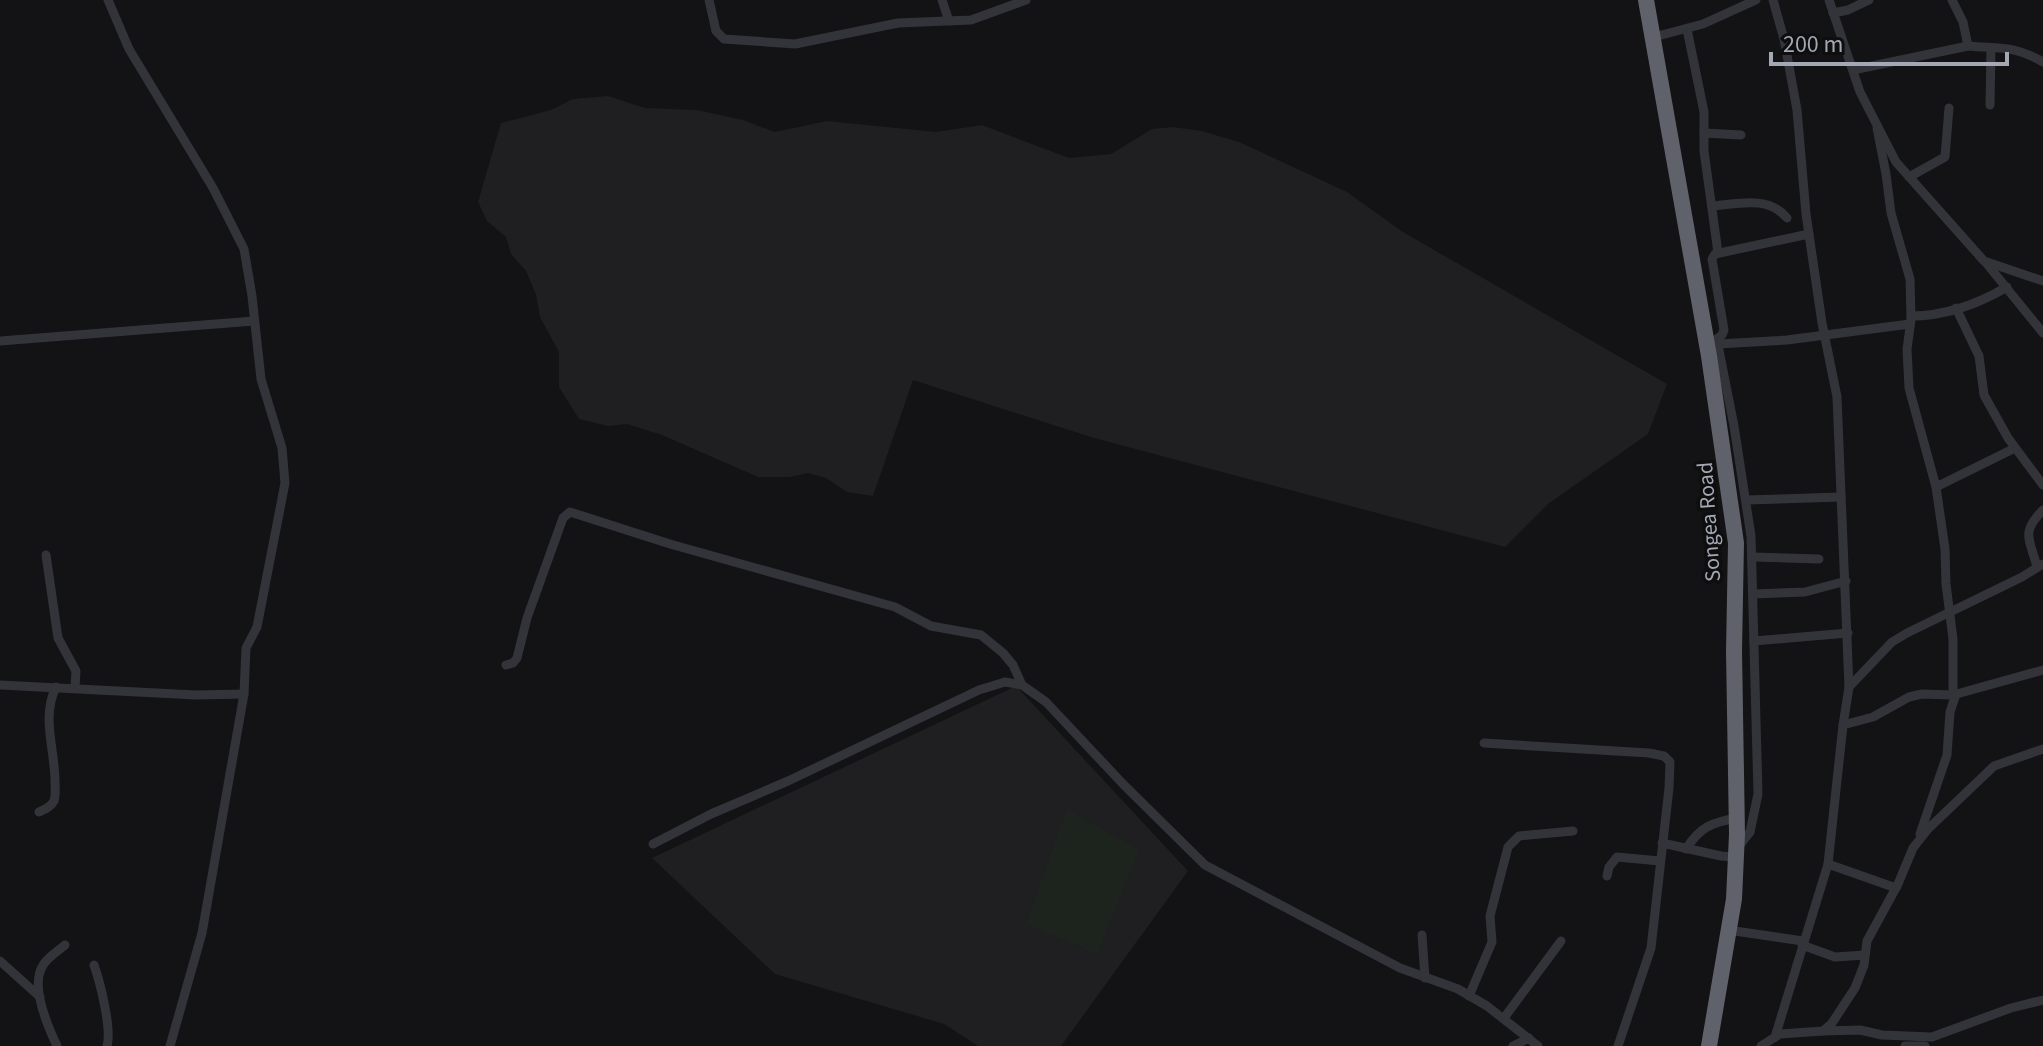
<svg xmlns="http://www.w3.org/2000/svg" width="2043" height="1046" viewBox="0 0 2043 1046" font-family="'Source Sans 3',sans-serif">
  <rect width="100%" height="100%" fill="#131214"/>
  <g fill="#1f1e21">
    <path d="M608,96l37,12 52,2 46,10 32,12 52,-11 109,11 46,-7 87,33 42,-4 41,-25 21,-2 29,4 37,11 108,50 56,40 264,152 -19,50 -100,70 -43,43 -411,-109 -181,-58 -40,116 -26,-4 -21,-14 -18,-5 -18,4h-32l-96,-42 -35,-11 -19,2 -29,-7 -20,-32v-35l-19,-35 -4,-22 -10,-24 -15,-17 -5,-17 -19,-16 -9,-19 23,-79 50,-13 22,-11z"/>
    <path d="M1016,686l172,185 -127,175h-83l-34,-22 -169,-50 -123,-116z"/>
  </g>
  <path fill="#1d241e" d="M1067,809l72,41 -42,104 -71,-30z"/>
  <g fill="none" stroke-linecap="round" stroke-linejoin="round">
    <g stroke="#333439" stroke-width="9">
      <path d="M108,0l21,49 84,139 31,61 8,47 9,83 21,69 3,35 -28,144 -11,21 -2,46 -42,239 -32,113"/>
      <path d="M709,0l7,31 8,8 71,5 103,-21 73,-3 55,-20"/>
      <path d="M942,0l7,21"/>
      <path d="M1773,0l11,39 13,71 9,104 16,109 15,74 12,290 -6,38 -15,139 -53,173"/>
      <path d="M1829,0l31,92 36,70 88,99 59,20"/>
      <path d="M1833,13l15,-3 21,-10"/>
      <path d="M1687,29l17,83v39l14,102"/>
      <path d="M1654,37l49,-13 53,-24"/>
      <path d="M1968,46c33,3 45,-1 75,16"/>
      <path d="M1853,70l115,-24 -5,-24 -11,-22"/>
      <path d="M1990,105l1,-57"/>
      <path d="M1877,128l9,46 5,39 19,66 1,41 -4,29 2,39 27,99 9,62 1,35 7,55v56"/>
      <path d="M1704,133l37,2"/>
      <path d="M1909,177l36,-20 4,-49"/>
      <path d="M1712,206c26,-2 56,-11 75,12"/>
      <path d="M1987,264l56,69"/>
      <path d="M1956,308l23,48 5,39 24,43 35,47"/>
      <path d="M1911,316c33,0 67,-12 96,-29"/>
      <path d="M1717,340l17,86 17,110 7,258 -8,38 -11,14"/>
      <path d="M0,341l254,-20"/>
      <path d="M1714,341l8,-6 2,-5 -12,-71 3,-5 94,-20"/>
      <path d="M1718,344l69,-4 123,-16"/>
      <path d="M1936,487l79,-39"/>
      <path d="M1746,500l95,-3"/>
      <path d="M46,555l12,83 18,33 -1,16"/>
      <path d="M1752,557l67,2"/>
      <path d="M2037,567c-7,-28 -17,-34 6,-57"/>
      <path d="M1753,594l52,-2 41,-11"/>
      <path d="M1754,641l94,-8"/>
      <path d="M506,665l7,-2 4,-5 10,-40 36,-100 7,-6 100,32 225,63 36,19 50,9 22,18 10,12 9,20"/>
      <path d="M0,685l196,10 48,-1"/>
      <path d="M1849,687l43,-45 15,-9 115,-56 21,-13"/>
      <path d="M1843,725l30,-8 36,-20 13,-3 31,1 90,-25"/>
      <path d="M1484,743l165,10 15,3 6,6 -1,26 -18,160 -33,98"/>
      <path d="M39,812c6,-3 12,-5 15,-11 2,-6 1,-14 1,-19 0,-33 -14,-65 1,-95"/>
      <path d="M1920,834l27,-79 3,-43 6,-18"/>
      <path d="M1662,843l59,13 15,1"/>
      <path d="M653,844l58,-30 77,-33 191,-91 26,-8 17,3 24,17 77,82 82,81 195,103 58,21 29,17 51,40"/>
      <path d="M1686,849c14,-22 26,-27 52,-31"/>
      <path d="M1828,864l68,24"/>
      <path d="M1607,876l2,-9 8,-10 43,4"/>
      <path d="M1728,930l75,11"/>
      <path d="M1422,935l3,43"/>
      <path d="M1802,945l33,12 30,-2"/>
      <path d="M0,961l40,36"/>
      <path d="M94,965c6,17 18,64 13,81"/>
      <path d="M1469,996l23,-54 -2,-26 18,-69 11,-11 54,-5"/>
      <path d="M1504,1018l57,-77"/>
      <path d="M1823,1031l37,-1 22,5 50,2 79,-29 32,-8"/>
      <path d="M57,1046c-9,-19 -26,-59 -15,-79 4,-9 16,-16 23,-22"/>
      <path d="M1513,1046l16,-8"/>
      <path d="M1761,1046l19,-12 43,-3 9,-8 23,-35 9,-23 3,-24 31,-57 15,-36 15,-19 66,-63 49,-17"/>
      <path d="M1905,1046h20"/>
    </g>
    <path stroke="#5f626a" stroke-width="16" d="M1646,0l63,356 27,187 -2,108 3,183 -3,65 -25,147"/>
  </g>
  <g text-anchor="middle" stroke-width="7" stroke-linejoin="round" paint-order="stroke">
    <g font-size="22" fill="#a4a8b5" stroke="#0e0e0f">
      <text transform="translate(1708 522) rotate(-94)" y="8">Songea Road</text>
    </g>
  </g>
  <path d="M1771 52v12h236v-12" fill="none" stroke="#a4a8b5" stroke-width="4"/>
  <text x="1783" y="52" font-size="24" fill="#a4a8b5" stroke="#0e0e0f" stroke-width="6" paint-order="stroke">200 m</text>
</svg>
